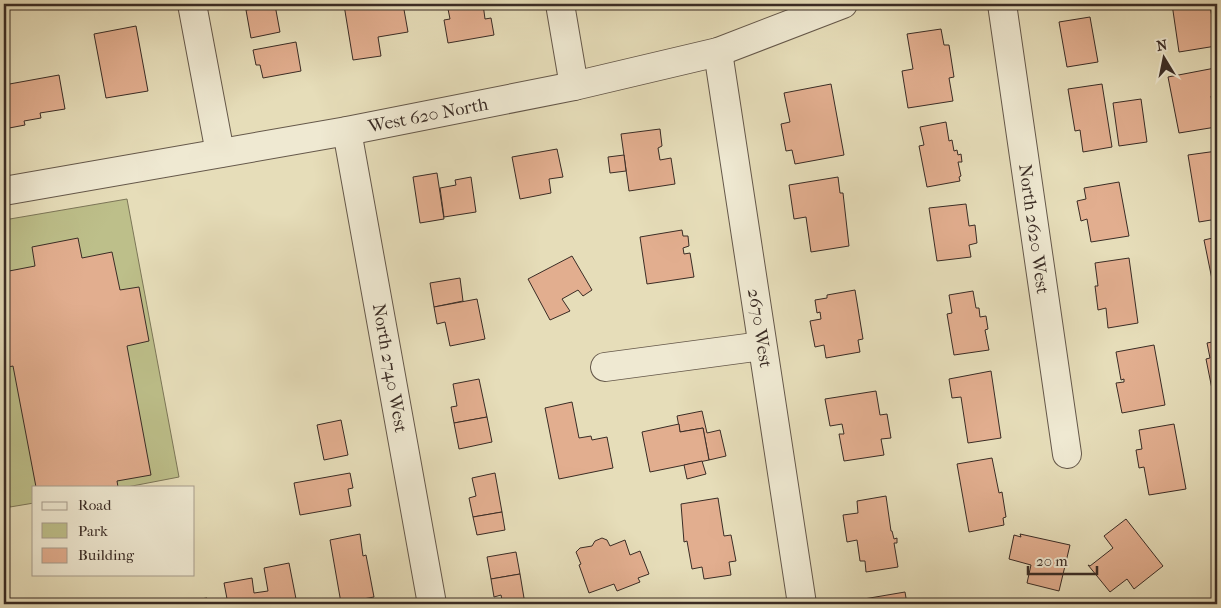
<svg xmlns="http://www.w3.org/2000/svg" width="1221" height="608" viewBox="0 0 1221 608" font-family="'IM FELL French Canon',serif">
  <rect width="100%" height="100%" fill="#e6ddb9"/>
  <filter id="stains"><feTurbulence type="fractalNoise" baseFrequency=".004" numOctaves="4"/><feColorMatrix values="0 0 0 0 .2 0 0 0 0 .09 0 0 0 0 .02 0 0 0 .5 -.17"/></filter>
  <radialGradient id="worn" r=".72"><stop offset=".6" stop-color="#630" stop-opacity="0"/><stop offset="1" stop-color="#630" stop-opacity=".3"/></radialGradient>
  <path fill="#bdbf8a" stroke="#7c7658" d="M127,199l52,278 -52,10h-93v16l-24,4 -6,-31v-256z"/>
  <g fill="#e2ae8f" stroke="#3a2c25">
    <path d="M353,4h50l5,28 -30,5 3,19 -28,4 -9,-55z"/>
    <path d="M447,4h36l2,15 6,-1 3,17 -46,8 -4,-23 6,-1z"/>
    <path d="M1172,4h38l6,42 -37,6z"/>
    <path d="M275,5l5,27 -29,6 -5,-28z"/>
    <path d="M1090,17l8,45 -31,5 -8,-45z"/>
    <path d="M136,26l12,65 -42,7 -12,-64z"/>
    <path d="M941,29l3,16h5l5,32 -5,1 4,23 -45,7 -6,-37 11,-2 -6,-35z"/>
    <path d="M296,42l5,29 -38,7 -3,-13h-4l-3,-15z"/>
    <path d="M1215,68l2,26 -6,2 5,31 -37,6 -11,-56z"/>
    <path d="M59,75l6,34 -25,4 1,5 -17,3 1,4 -21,4v-44z"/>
    <path d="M831,84l13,71 -49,9 -3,-14 -6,1 -5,-27 9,-2 -6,-29z"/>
    <path d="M1102,84l10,63 -29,5 -3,-22 -5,1 -7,-42z"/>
    <path d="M1141,99l6,43 -28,4 -6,-43z"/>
    <path d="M946,122l3,19 3,-1 2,11 3,-1 1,5 3,-1 1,8h-4l3,14 -2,1 1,4 -33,6 -8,-41 5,-1 -4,-18z"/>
    <path d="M660,129l2,17 -4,2 2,12 11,-2 4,26 -46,7 -8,-57z"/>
    <path d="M557,149l6,28 -14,2 2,14 -31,6 -8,-42z"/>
    <path d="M1217,151v68l-18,3 -11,-67z"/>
    <path d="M624,155l2,16 -16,2 -2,-16z"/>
    <path d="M437,173l7,46 -24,4 -7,-46z"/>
    <path d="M471,177l5,35 -32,5 -4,-29 16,-3 -1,-5z"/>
    <path d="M838,177l2,16h3l6,53 -38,6 -5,-35 -12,2 -5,-34z"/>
    <path d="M1119,182l10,54 -38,6 -4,-23 -6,2 -4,-20 9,-2 -2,-11z"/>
    <path d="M966,204l3,22 6,-1 2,18 -8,2 2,12 -34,4 -8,-53z"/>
    <path d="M682,230l1,6h5l1,10 -6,2 1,6 6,-1 4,24 -47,7 -7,-47z"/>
    <path d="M1217,237v61l-1,1 -12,-59z"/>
    <path d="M78,238l4,20 30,-6 8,38 19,-3 10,54 -22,5 24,129 -34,6 1,6h-82l-23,-121 -9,2v-57l2,-1 -2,-14v-24l31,-6 -3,-19z"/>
    <path d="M572,256l20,34 -9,6 -5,-6 -16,9 8,12 -20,9 -22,-41z"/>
    <path d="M1129,258l9,65 -30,5 -2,-20 -8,2 -3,-24h3l-3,-23z"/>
    <path d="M460,278l3,23 -29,6 -4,-24z"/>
    <path d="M855,290l8,49 -5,1 2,12 -34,6 -2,-13 -9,2 -5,-26 11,-2 -1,-7 -3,1 -2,-13 12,-2v-3z"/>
    <path d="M973,291l3,17h3l1,9 6,-1 2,13 -3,1 4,20 -35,5 -7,-41 5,-1 -3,-18z"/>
    <path d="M477,299l8,40 -35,7 -5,-24 -8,2 -3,-17z"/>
    <path d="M1217,341v47l-5,1 -6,-30 4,-1 -3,-15z"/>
    <path d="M1154,345l11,60 -43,8 -6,-30 8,-1v-3l-3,1 -5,-28z"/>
    <path d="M991,371l10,67 -33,5 -7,-46 -9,1 -3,-19z"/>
    <path d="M479,379l8,38 -33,6 -3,-16 6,-1 -4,-22z"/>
    <path d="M876,391l4,24 7,-1 4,24 -10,1 3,16 -40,6 -5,-27h5l-2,-10 -12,2 -5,-27z"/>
    <path d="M572,402l7,36 12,-2 1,4 15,-3 6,31 -54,11 -14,-71z"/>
    <path d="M702,411l5,22 13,-3 6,26 -17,4 -6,-32 -23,4 -3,-16z"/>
    <path d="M487,417l5,25 -33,7 -5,-26z"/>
    <path d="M341,420l7,35 -24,5 -7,-35z"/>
    <path d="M679,424l1,8 23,-4 6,32 -59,12 -8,-40z"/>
    <path d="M1174,424l12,65 -37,6 -5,-28 -5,1 -3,-18 6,-1 -3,-19z"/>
    <path d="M992,458l7,35 3,-1 4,25 -3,1 1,7 -35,7 -12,-68z"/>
    <path d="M702,461l4,13 -19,5 -3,-14z"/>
    <path d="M350,473l3,15 -5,1 3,17 -51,9 -6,-32z"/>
    <path d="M495,473l7,39 -29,5 -4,-19 7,-2 -4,-18z"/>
    <path d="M886,496l5,35h1l2,8 3,-1v5h-3l4,24 -32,5 -1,-11h-5l-3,-21 -10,2 -4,-27 15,-2 -1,-12z"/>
    <path d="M718,498l6,38 7,-1 5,26 -7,1 2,13 -27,4 -2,-12 -10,2 -5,-28 -3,1 -3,-38z"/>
    <path d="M502,512l3,18 -28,5 -4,-18z"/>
    <path d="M1126,519l37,47 -29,23 -7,-10 -17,13 -22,-27 2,1 23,-18 -9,-12z"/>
    <path d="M360,534l3,22 3,-1 8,42 -33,6 -11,-63z"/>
    <path d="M1020,534l50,11 -11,46 -32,-8 4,-18 -22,-6 5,-24 7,2z"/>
    <path d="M602,538l5,2 3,6 15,-6 5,15 10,-4 9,23 -11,4 2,4 -23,9 -3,-7 -25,9 -10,-28 2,-1 -5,-12 4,-4 12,-2 3,-5z"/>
    <path d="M516,552l4,22 -29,5 -4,-22z"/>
    <path d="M289,563l8,41h-69l-4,-21 28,-5 2,15 14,-2 -4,-23z"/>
    <path d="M520,574l5,30h-22l-2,-9 -7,2 -3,-18z"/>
    <path d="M905,592l2,12h-49v-4z"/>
    <path d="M207,598l1,6h-27l-1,-2z"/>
  </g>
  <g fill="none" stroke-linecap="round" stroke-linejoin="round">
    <g stroke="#65584a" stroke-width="30">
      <g id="minor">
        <path d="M192,4l28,149"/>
        <path d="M560,4l14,82"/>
        <path d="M1002,4l65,450"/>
        <path d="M718,52l84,552"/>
        <path d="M347,131l85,473"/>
        <path d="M4,191l343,-60 227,-45 144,-34 125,-48"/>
        <path d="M605,367l157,-21"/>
      </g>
    </g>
    <use href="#minor" stroke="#efe9d2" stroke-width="28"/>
  </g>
  <g text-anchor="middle" stroke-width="5" stroke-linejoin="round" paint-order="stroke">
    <g font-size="18" fill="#3a2c25" stroke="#efe9d2">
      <text transform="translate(428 115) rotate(-11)" y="6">West 620 North</text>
      <text transform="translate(1034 229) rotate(82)" y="6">North 2620 West</text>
      <text transform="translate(760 328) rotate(81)" y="6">2670 West</text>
      <text transform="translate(390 368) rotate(80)" y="6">North 2740 West</text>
    </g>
  </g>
  <rect width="1221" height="608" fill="none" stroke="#e6ddb9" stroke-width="20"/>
  <rect x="5" y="5" width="1211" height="598" fill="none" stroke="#3a2c25" stroke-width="2.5"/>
  <rect x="10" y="10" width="1201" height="588" fill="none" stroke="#3a2c25"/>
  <rect x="32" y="486" width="162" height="90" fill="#efe9d2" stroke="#a79d8d"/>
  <rect x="42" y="502" width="25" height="8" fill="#efe9d2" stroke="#a79d8d"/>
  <text x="78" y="510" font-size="15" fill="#3a2c25">Road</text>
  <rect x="42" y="523" width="25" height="15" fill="#bdbf8a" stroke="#a79d8d"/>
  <text x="78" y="536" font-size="15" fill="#3a2c25">Park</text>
  <rect x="42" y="548" width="25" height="15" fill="#e2ae8f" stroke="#a79d8d"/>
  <text x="78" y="560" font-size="15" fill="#3a2c25">Building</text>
  <g transform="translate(1164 58) rotate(350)" stroke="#efe9d2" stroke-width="4" paint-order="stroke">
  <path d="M0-4L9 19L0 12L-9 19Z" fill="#3a2c25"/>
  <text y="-8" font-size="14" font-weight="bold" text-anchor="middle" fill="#3a2c25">N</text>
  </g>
  <path d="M1028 566v8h69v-8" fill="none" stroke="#3a2c25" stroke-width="2.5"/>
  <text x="1036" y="566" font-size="15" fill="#3a2c25" stroke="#efe9d2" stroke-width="4" paint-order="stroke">20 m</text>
  <rect width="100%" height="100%" filter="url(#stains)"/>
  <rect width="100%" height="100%" fill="url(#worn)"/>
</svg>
